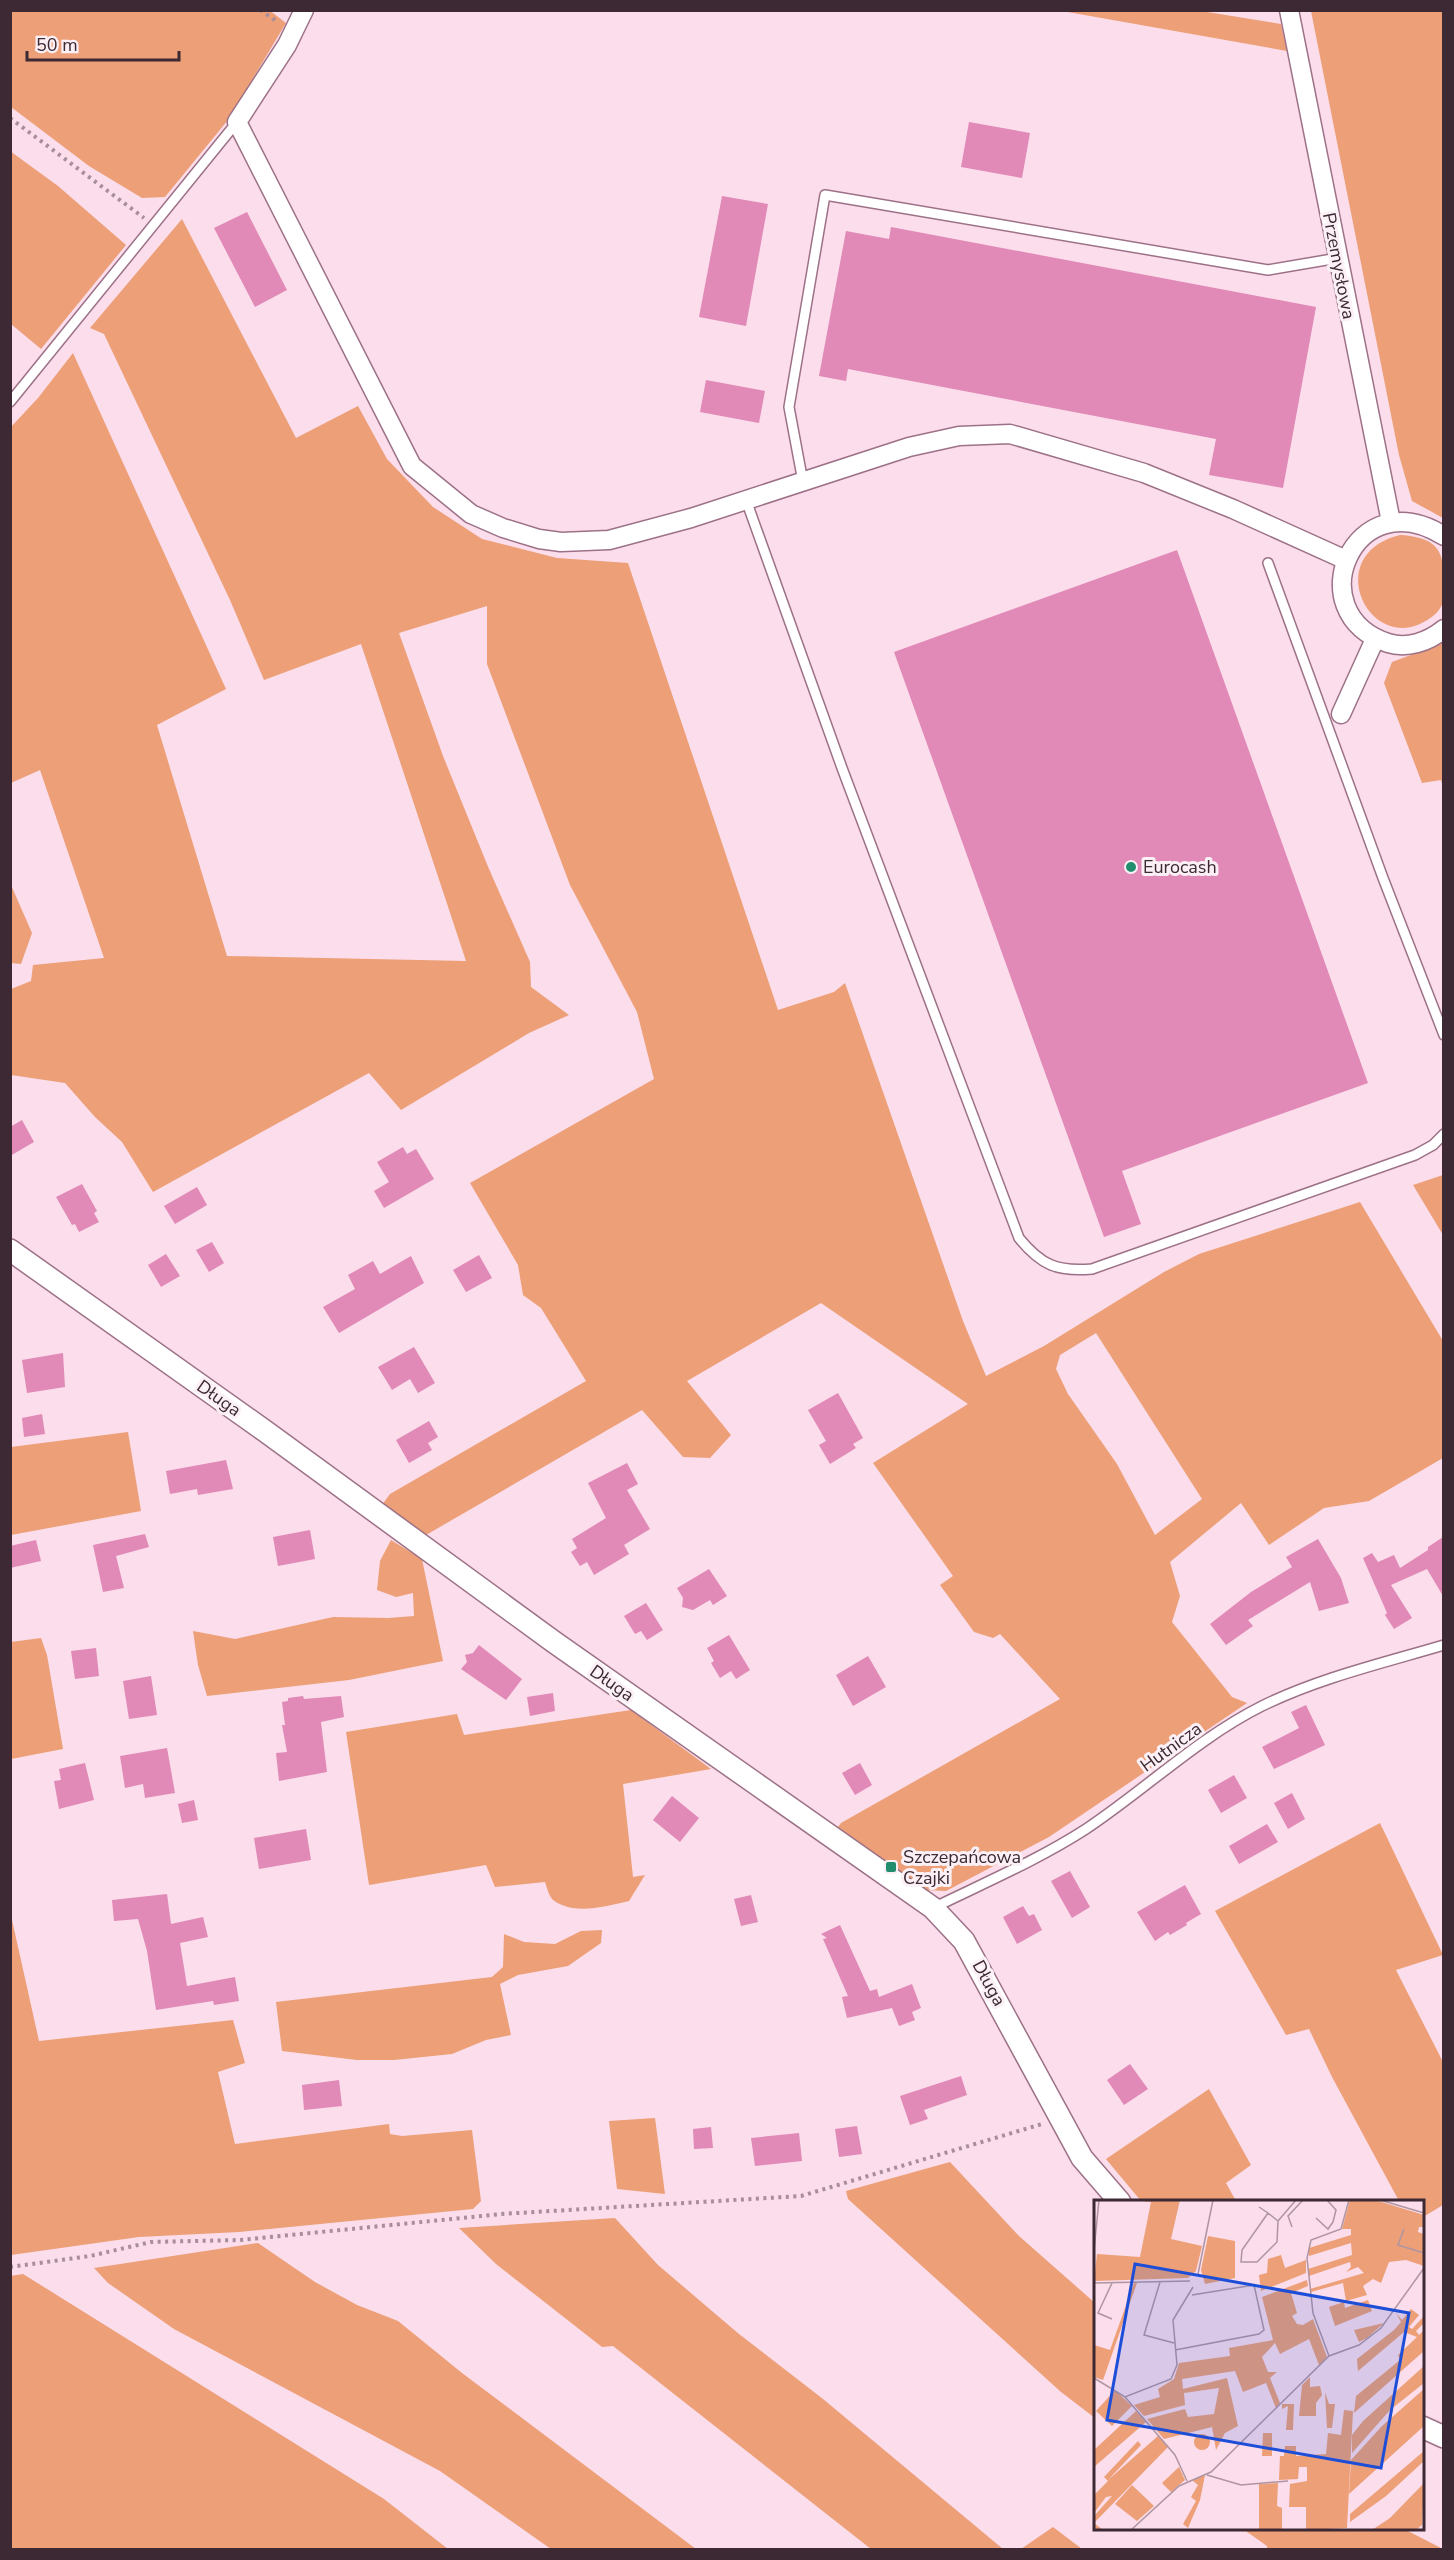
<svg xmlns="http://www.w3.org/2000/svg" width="1454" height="2560" viewBox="0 0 1454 2560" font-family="'Nunito Sans',sans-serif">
  <rect width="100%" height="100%" fill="#fbddeb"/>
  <g fill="#ed9f77" fill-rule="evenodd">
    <path d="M269,10l17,13 -58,97 -63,77 -23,1 -53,-32 -78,-59 -1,-96z"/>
    <path d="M1062,11h139l80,13 6,27z"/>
    <path d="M1311,11h132v507l-31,-17 -13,-46z"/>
    <path d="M10,151l48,35 68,59 -85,104 -30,-25z"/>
    <path d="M182,219l114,219 62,-32 29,53 46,48 49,32 75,19 71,5 150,447 56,-18 11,-9 118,338 23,55 58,-30 120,-74 35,-18 161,-52 83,139v117l-74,43 -45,7 -55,37 -28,-42 -71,59 10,34 -8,26 60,75 15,6 -198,134 -103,54 -21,-1 -90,-59 6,-8 219,-124 -60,-65 -7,4 -19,-6 -34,-47 13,-9 -80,-113 95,-59 -147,-101 -134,78 44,54 -21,23 -27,-1 -41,-47 -216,125 -45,-29 9,-12 196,-113 -45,-73 -18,-13 -5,-30 -48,-82 184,-104 -17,-67 -67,-127 -83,-221v-58l-88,27 44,123 46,113 41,93 1,25 38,28 -40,18 -128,77 -32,-37 -216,119 -31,-50 -27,-25 -30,-34 -54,-8v-86l20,-8 2,-16 71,-7 -64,-188 -29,13 -1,-355 28,-30 35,-45 153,336 -69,36 70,231 239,5 -105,-317 -97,36 -34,-80 -126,-266 -14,-6zM1096,1333l106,166 -47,36 -38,-71 -49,-70 -12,-25 4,-14z"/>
    <path d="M1400,535c50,3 44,28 43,68 -5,11 -13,16 -23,21 -54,24 -97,-70 -20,-89z"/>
    <path d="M1443,643v144l-2,-7 -19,3 -38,-100 8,-21z"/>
    <path d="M11,885l21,48 -11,31 -10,-1z"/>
    <path d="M1443,1175h1l-1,60 -30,-50z"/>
    <path d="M128,1432l13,79 -130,24v-88z"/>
    <path d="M391,1540l31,19 21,102 -94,19 -142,16 -9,-31 -5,-34 42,8 98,-22 55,1 26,-2 -1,-23 -17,4 -19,-7 3,-29z"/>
    <path d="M41,1638l6,17 16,94 -52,10v-117z"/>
    <path d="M631,1710l80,59 -88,15 10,93 12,-2 -16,26c-23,5 -55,15 -76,-1 -4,-4 -6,-12 -8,-18l-50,5 -9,-22 -117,20 -23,-153 111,-18 7,21z"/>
    <path d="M1380,1823l63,132 -47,15 47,92v143l-20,12 -1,-15 -23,-1 -67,-124 -23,-48 -23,6 -71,-124z"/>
    <path d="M10,1911l29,130 194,-21 12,43 -27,9 17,72 154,-20 1,10 12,2 70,-6 9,71 -8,8 -234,23 -100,5 -128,18z"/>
    <path d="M602,1930l-1,13 -33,23 -50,9 -18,9 11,51 -25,5 -34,14 -58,6h-37l-75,-9 -6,-49 216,-25 11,-10 1,-33 20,8 31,2 26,-13z"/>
    <path d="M1209,2089l42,76 -25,18 10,18h-95l-35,-42z"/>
    <path d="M655,2118l10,76 -48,-5 -8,-68z"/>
    <path d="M950,2162l69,74 76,67v115l-34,-26 -213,-193 -2,-8z"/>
    <path d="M615,2218l43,47 81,69 84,65 180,150h-132l-258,-203 -11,1 -106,-83 -37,-36z"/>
    <path d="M258,2243l57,39 42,23 41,16 64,52 234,176h-145l-111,-78 -266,-142 -66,-46 -14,-15z"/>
    <path d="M23,2274l361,225 64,50h-437l-1,-273z"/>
    <path d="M1053,2527l29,22h-61z"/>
    <path d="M1243,2529h161l39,20h-176v-3z"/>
  </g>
  <g fill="#e189b7">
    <path d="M969,122l61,11 -8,45 -61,-11z"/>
    <path d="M722,196l46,8 -22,122 -47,-9z"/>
    <path d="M247,212l40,78 -32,17 -41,-79z"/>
    <path d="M891,227l425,80 -33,181 -74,-13 7,-36 -368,-70 -2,12 -27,-5 27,-145 43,8z"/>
    <path d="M706,380l59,11 -6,32 -59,-11z"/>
    <path d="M1177,550l191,533 -246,88 19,53 -37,13 -210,-585z"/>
    <path d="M22,1120l12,22 -24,14v-29z"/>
    <path d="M403,1147l4,7 9,-5 18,30 -50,29 -10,-17 15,-9 -12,-20z"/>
    <path d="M82,1184l15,27 -3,2 5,9 -20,10 -4,-8 -3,1 -16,-28z"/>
    <path d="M197,1187l10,18 -32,19 -11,-18z"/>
    <path d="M212,1242l12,21 -15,9 -13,-22z"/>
    <path d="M166,1254l14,22 -19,11 -13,-22z"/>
    <path d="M479,1255l13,23 -26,14 -13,-22z"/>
    <path d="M411,1256l13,27 -85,50 -16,-26 32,-18 -7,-14 25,-14 7,13z"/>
    <path d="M414,1347l21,36 -17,10 -8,-14 -18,11 -14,-23z"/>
    <path d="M63,1353l2,34 -38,6 -5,-33z"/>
    <path d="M838,1393l25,45 -10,6 3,4 -26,16 -11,-19 7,-4 -18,-31z"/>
    <path d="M42,1414l3,20 -21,3 -2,-19z"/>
    <path d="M429,1421l9,16 -10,6 4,7 -23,13 -13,-23z"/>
    <path d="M226,1460l7,29 -35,6 -1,-6 -27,5 -4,-23z"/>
    <path d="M627,1463l11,21 -11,6 23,39 -26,16 5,9 -35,21 -7,-13 -7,4 -9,-14 6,-4 -5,-9 34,-21 -18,-35z"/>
    <path d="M310,1530l5,29 -37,7 -5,-29z"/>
    <path d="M145,1534l4,13 -33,9 8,32 -21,4 -10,-47z"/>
    <path d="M1443,1537v59l-16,-27 -36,16 21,33 -18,11 -9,-14 2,-2 -24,-55 9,-5 6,9 16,-7 6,13 28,-18v-3z"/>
    <path d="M1318,1539l23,39 8,25 -30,8 -9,-29 -62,38 5,6 -27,19 -16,-21 41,-32 41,-25 -6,-10z"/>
    <path d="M36,1540l5,21 -31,7v-22z"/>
    <path d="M709,1569l18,27 -14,9 -3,-5 -17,10 -11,-3 1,-9 -6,-10z"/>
    <path d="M646,1603l17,27 -16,10 -6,-9 -6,3 -11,-18z"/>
    <path d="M729,1635l21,35 -14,9 -5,-8 -11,7 -9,-15 3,-2 -7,-13z"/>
    <path d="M479,1645l43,34 -16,21 -45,-31 6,-7 -2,-7 8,-2z"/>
    <path d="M96,1648l3,28 -24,3 -4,-28z"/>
    <path d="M868,1656l18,31 -33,19 -17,-31z"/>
    <path d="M151,1676l6,39 -28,4 -6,-38z"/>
    <path d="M553,1693l2,18 -25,5 -3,-19z"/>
    <path d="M303,1696l1,3 37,-3 3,21 -23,5 6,50 -48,9 -3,-28 11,-1 -5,-27h3l-3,-23 6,-1v-3z"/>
    <path d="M1306,1705l19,40 -51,24 -12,-22 37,-19 -8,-16z"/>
    <path d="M167,1748l8,45 -30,5 -2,-14 -18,4 -5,-32z"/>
    <path d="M85,1763l9,37 -35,9 -5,-28 7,-1 -2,-11z"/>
    <path d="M860,1763l12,22 -17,10 -13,-22z"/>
    <path d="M1234,1775l13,23 -26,15 -13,-23z"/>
    <path d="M1292,1793l13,26 -17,10 -14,-26z"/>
    <path d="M672,1796l27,22 -19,24 -27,-22z"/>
    <path d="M194,1800l4,20 -16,3 -4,-19z"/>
    <path d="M1267,1824l11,18 -39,22 -10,-18z"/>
    <path d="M306,1829l5,31 -52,9 -5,-31z"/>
    <path d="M1070,1871l20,36 -18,11 -21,-37z"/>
    <path d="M1185,1885l16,29 -15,9 1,2 -17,10 -2,-3 -13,9 -18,-29z"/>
    <path d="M167,1894l4,30 32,-7 5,20 -28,6 7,43 48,-9 4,24 -25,4 -1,-4 -57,9 -9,-59 -9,-32 -24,2 -2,-21z"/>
    <path d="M751,1895l7,27 -17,4 -7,-27z"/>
    <path d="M1023,1906l6,10 5,-2 8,16 -25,14 -14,-27z"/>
    <path d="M840,1925l30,66 7,-2 2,8 33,-13 9,24 -9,4 3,8 -16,6 -7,-18 -45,10 -5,-21 6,-1 -25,-57 4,-1 -6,-4z"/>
    <path d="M1130,2064l18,25 -24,16 -17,-25z"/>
    <path d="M961,2076l6,19 -43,15 4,9 -18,6 -10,-29z"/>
    <path d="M339,2080l3,26 -38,4 -2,-25z"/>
    <path d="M857,2126l5,28 -23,3 -4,-28z"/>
    <path d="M711,2127l2,21 -19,1 -1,-20z"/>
    <path d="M799,2133l3,28 -47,5 -4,-28z"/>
  </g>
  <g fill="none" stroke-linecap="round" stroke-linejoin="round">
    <g stroke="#9d7187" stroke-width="12">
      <g id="service">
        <path d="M10,402l227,-280"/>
        <path d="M803,482l-14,-75 36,-212 443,75 70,-12"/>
        <path d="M746,500l96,268 177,470c22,27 38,34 73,31l323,-114 18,-10 11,-11"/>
        <path d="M1268,563l115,315 61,157"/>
        <path d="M933,1908c51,-25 105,-48 153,-79 60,-40 112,-91 176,-123 57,-28 121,-43 182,-61"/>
      </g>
    </g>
    <g stroke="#9d7187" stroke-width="21">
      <g id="minor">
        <path d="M304,10l-17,35 -50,77 175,344 59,48 32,14 36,11 22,3 48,-2 82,-22 218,-71 50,-11 51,-2 134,39 89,36 113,51"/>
        <path d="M1289,10l102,512"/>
        <path d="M1444,536c-90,-57 -147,77 -56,107 19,6 40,-1 56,-14"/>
        <path d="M1341,714l34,-75"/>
      </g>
    </g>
    <g stroke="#9d7187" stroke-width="24">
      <g id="tertiary">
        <path d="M10,1250l255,181 289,211 379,266 31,33 118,217 38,44"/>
        <path d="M1422,2427l22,10"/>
      </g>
    </g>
    <g stroke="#a78e9a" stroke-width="4" stroke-dasharray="3 4.5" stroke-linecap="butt">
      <path d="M260,10l18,12"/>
      <path d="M10,118l134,100"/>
      <path d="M10,2267l80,-11 61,-14 90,-2 260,-26 300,-18 241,-72"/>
    </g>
    <use href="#service" stroke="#fff" stroke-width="9"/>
    <use href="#minor" stroke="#fff" stroke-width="18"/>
    <use href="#tertiary" stroke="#fff" stroke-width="21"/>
  </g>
  <g fill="#228e6d" stroke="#fbf0f5" stroke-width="2">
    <circle cx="1131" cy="867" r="6"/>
    <rect x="885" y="1861" width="12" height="12" rx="3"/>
  </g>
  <g text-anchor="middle" stroke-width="6" stroke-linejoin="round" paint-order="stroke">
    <g font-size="18" fill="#3c2933" stroke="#fbf0f5">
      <text transform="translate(1339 266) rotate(79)" y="6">Przemysłowa</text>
      <text transform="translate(219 1398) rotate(35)" y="6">Długa</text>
      <text transform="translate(612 1683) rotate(35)" y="6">Długa</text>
      <text transform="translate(1171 1747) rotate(-36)" y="6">Hutnicza</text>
      <text transform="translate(989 1983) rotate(61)" y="6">Długa</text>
    </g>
    <g font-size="18" fill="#3c2933" stroke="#fbf0f5" text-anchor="start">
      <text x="1143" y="873">Eurocash</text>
      <text x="903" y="1863">Szczepańcowa<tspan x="903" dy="21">Czajki</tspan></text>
    </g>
  </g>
  <g transform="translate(1094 2200)">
    <rect width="330" height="330" fill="#fbddeb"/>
    <path d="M37,0h49l-9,39 31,7 -6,25 -8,7 -94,3 3,-27 43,3 11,-55zM256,0h25l49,15v12h-5l-1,5 6,2v32l-18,-6 -17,2 -8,21 -8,-4 -10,7 4,9 -21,6 -3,-18 -32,9 -1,-3 54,-16 -6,-6 -12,5 5,-5 -1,-5 -41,14 -1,-7 44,-14 -1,-12 -42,13v-8l42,-13v-6h-9zM114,36l27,5v37l-30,6 -4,-14zM187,55l4,13 21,-8v13l-45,18 -2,-16 8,-2 1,-14zM213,80l1,6 -17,7 6,20 -5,3 5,8 6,1 10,-6 14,38 -8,8 -10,-26 -29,15 -5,-11 -13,14 6,15h9l-7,6 10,25 -4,5 -10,-25 -23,9 -8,-21 -53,8 1,10 44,-11 11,48 -13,7 -9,17 -4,-23 -48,12 -17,-20 38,-10 3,8 26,-3 5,-26 -35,5 1,12 -41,11 -10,-11 26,-8 -2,-8 16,-10 5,-16 51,-7 -1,-8 44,-8 -11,-43zM40,83h3l-34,97 -9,-3v-32l16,5zM274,100l4,11 -37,15 -6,-19 15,-5 1,6zM317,109l8,6 -10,12 3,2 12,-13v7l-8,8 3,4 5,-5v21l-70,62 2,-17 44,-36 -2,-5 19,-18 -13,-5 -46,39 -1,-12 37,-29 7,-8 -5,-9 6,7zM290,123l-17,15 -8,4 -5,-12zM330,166v17l-34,27 -38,43v-18l11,-14zM216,177v10l10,-1 2,9 -6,8v13h-17l3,-31zM330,189v37l-75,68 2,-34 31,-34zM21,190l17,16 -20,20 -16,-15zM231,192l4,12h6l-3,24h-5zM188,204h12l-1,26h-7l2,-24 -6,3zM250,210l9,1 -6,117 -41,2v-23h-17l1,-23 17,-3v-14h-8l-1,12 -19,1 1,-24h4l1,-10h11v10l30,-2 2,-21 13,2zM42,211l10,11 -52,45v-17zM169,233h9v23h-10zM100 242a8 8 0 1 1 16 0a8 8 0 1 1-16 0ZM64,236l10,11 -74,76 9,7 -9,-1v-13l18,-20 -6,1 -12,16v-18l14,-14 -4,-4 34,-36 3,4 -33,35zM330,251v10l-38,35 -36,26v-8zM85,267l6,13 -14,12 -9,-9zM111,275l-5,25 -12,28 -5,-4 13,-23 -5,-4 7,-12 -6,-5zM184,283l-1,23 5,2v22h-23v-46zM330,283l-2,42 -6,5h-44l18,-12zM38,285l22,21 -17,15 -22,-17z" fill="#ed9f77"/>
    <path fill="none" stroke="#af95a1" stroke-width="1.5" d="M286,0l44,13M165,7l9,6 10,8 -1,21 -20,20h-16l1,-12 26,-37M222,18l12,11 5,-7 3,-12 -9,-10M184,21l18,-21M198,27l-4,-11 15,-16M310,29l-6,16 26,8M0,50l5,-50M104,74l15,-74M66,82l-16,53 30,8M0,83l96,-2M18,83l-14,30 14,6M81,150l84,-16 5,-4 -10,-45 -62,10M235,156l-16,-43 -6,-55 4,-18 30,-11 8,-29M0,178l31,19 46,-18 6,-14 -4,-45 20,-33M31,197l50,58 12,26M113,275l34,10 47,-4M37,330l48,-44 32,-14 118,-116 30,-11 22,-17 43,-60"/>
    <path fill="#1d4ed8" fill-opacity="0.15" stroke="#1d4ed8" stroke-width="3" d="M41,64l274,49 -28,155 -274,-48z"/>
    <rect width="330" height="330" fill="none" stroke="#3c2933" stroke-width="3"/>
  </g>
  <rect width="1454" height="2560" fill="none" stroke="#3c2933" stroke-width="24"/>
  <path d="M27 51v9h152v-9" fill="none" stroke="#3c2933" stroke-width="3"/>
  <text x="36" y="51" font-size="18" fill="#3c2933" stroke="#fbf0f5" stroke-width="4.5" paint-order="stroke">50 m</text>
</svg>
